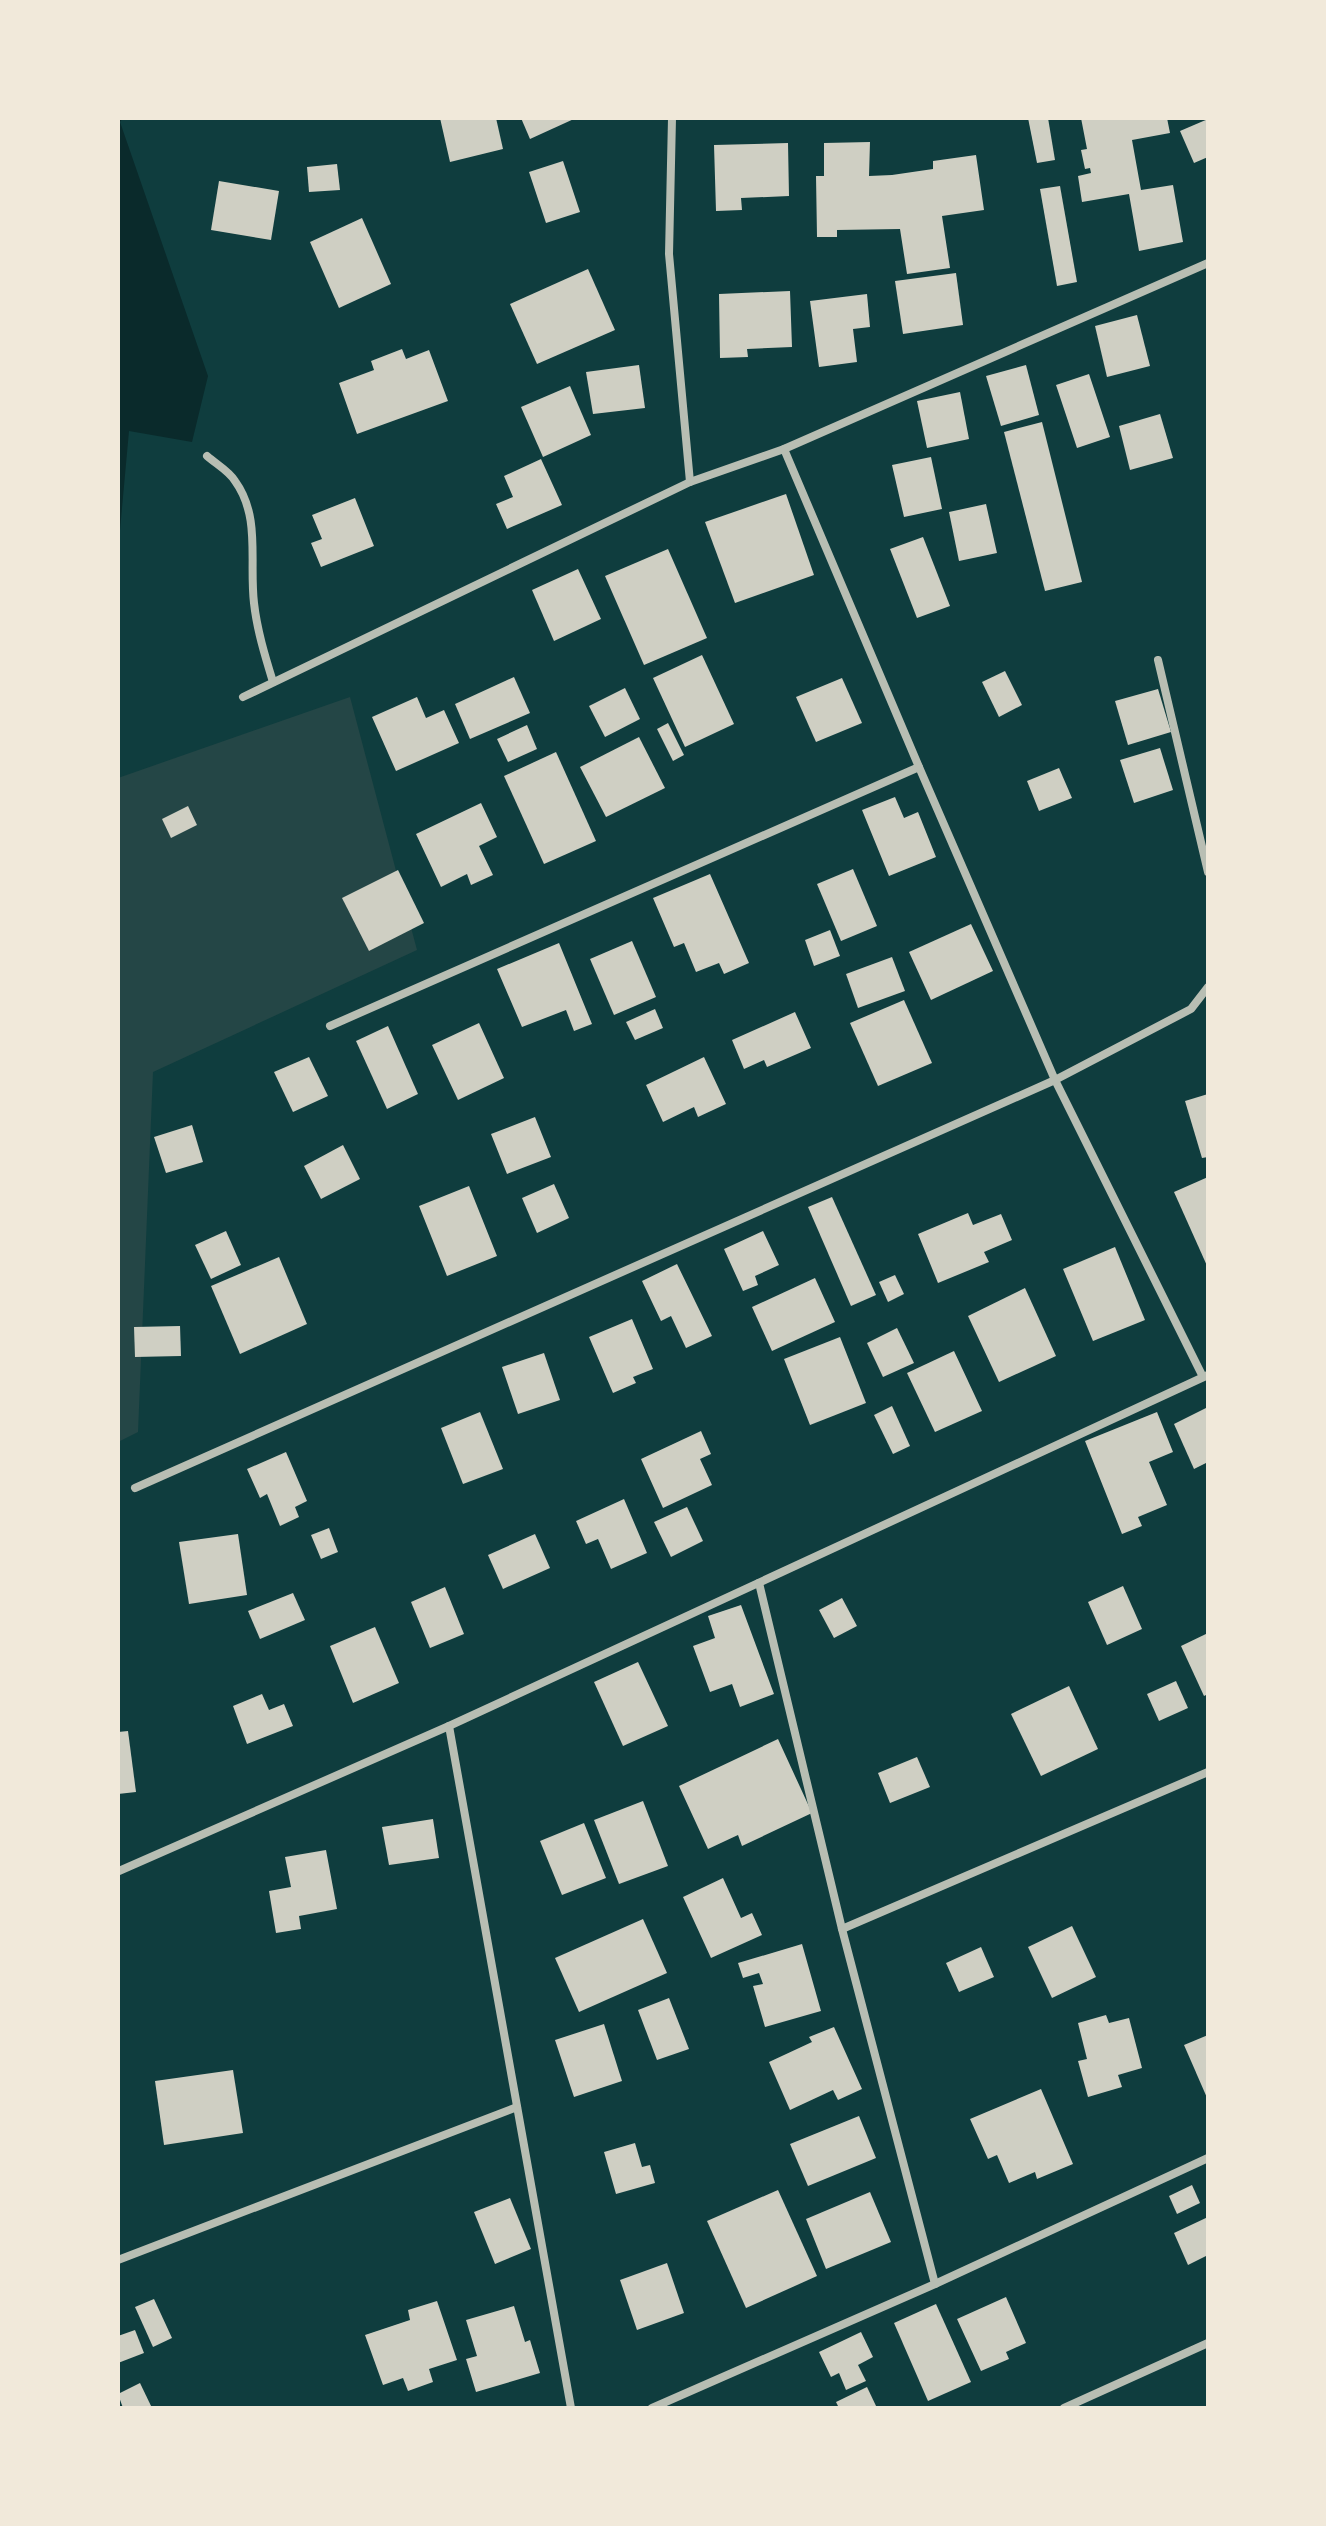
<svg xmlns="http://www.w3.org/2000/svg" width="1326" height="2526" viewBox="0 0 1326 2526" font-family="Overpass,sans-serif">
  <rect width="100%" height="100%" fill="#0f3d3e"/>
  <path fill="#244646" d="M350,697l67,253 -264,122 -15,360 -20,10v-664z"/>
  <path fill="#0a2a2b" d="M118,118h5l-3,4 88,254 -16,66 -63,-11 -11,121z"/>
  <g fill="#cfcfc3">
    <path d="M440,118h56l7,31 -53,13z"/>
    <path d="M521,118h55l-46,21z"/>
    <path d="M1028,118h20l7,42 -18,3z"/>
    <path d="M1081,118h86l3,15 -38,7 9,50 32,-5 10,57 -44,9 -10,-57 -47,8 -4,-26 13,-3 -1,-5 -5,1 -4,-19 6,-1z"/>
    <path d="M1208,119v38l-14,6 -14,-32z"/>
    <path d="M870,142l-1,34 23,-1 41,-6v-8l43,-6 8,55 -42,6 8,52 -43,6 -7,-45 -63,1v7h-20l-1,-61h8v-33z"/>
    <path d="M788,143l1,53 -48,2 1,12 -26,1 -2,-66z"/>
    <path d="M563,161l17,51 -34,11 -17,-51z"/>
    <path d="M337,164l3,26 -31,2 -2,-25z"/>
    <path d="M219,181l60,10 -8,49 -60,-10z"/>
    <path d="M1060,186l17,96 -20,4 -17,-97z"/>
    <path d="M362,218l29,66 -52,24 -29,-66z"/>
    <path d="M588,269l27,61 -78,34 -27,-60z"/>
    <path d="M956,273l7,52 -60,9 -8,-53z"/>
    <path d="M790,291l2,56 -45,2 1,8 -28,1 -1,-64z"/>
    <path d="M867,294l3,33 -17,2 4,33 -38,5 -9,-66z"/>
    <path d="M1137,315l13,51 -43,11 -12,-51z"/>
    <path d="M402,349l4,10 23,-9 19,51 -91,33 -18,-51 35,-13 -3,-9z"/>
    <path d="M639,365l6,43 -52,6 -7,-42z"/>
    <path d="M1026,365l13,50 -38,11 -15,-50z"/>
    <path d="M1089,374l21,63 -33,11 -21,-63z"/>
    <path d="M570,386l21,49 -48,22 -22,-50z"/>
    <path d="M960,392l9,47 -42,9 -10,-47z"/>
    <path d="M1160,414l13,44 -43,12 -11,-44z"/>
    <path d="M1042,422l40,160 -37,9 -41,-159z"/>
    <path d="M931,457l11,52 -38,8 -12,-52z"/>
    <path d="M541,459l21,46 -55,24 -11,-25 17,-7 -9,-21z"/>
    <path d="M786,494l28,81 -79,28 -30,-81z"/>
    <path d="M355,498l19,48 -53,21 -10,-24 11,-4 -10,-24z"/>
    <path d="M986,504l11,49 -38,8 -10,-49z"/>
    <path d="M923,537l27,69 -33,12 -27,-69z"/>
    <path d="M668,549l39,89 -63,27 -39,-89z"/>
    <path d="M578,569l23,50 -47,22 -22,-51z"/>
    <path d="M702,655l32,69 -49,23 -32,-69z"/>
    <path d="M1005,671l17,34 -23,12 -17,-35z"/>
    <path d="M514,677l16,36 -60,26 -15,-35z"/>
    <path d="M842,678l20,45 -46,19 -20,-45z"/>
    <path d="M625,688l15,31 -35,18 -16,-31z"/>
    <path d="M1158,689l13,43 -43,13 -13,-44z"/>
    <path d="M417,697l9,21 18,-8 15,33 -63,28 -24,-54z"/>
    <path d="M668,723l16,32 -11,6 -16,-32z"/>
    <path d="M527,725l10,24 -29,13 -11,-23z"/>
    <path d="M639,737l26,51 -59,29 -26,-50z"/>
    <path d="M1160,748l13,42 -39,13 -14,-43z"/>
    <path d="M556,752l40,89 -52,23 -40,-88z"/>
    <path d="M1059,768l13,30 -33,13 -12,-30z"/>
    <path d="M895,797l9,21 14,-6 18,45 -47,19 -27,-66z"/>
    <path d="M481,803l16,34 -18,9 14,29 -22,10 -4,-11 -26,13 -25,-53z"/>
    <path d="M188,806l9,19 -26,13 -9,-19z"/>
    <path d="M853,869l24,57 -36,15 -24,-57z"/>
    <path d="M398,870l26,53 -55,28 -27,-53z"/>
    <path d="M710,874l39,89 -25,11 -5,-11 -23,9 -12,-29 -10,4 -21,-49z"/>
    <path d="M971,924l22,47 -62,29 -22,-48z"/>
    <path d="M830,930l10,26 -26,10 -9,-26z"/>
    <path d="M632,941l24,56 -42,18 -24,-56z"/>
    <path d="M559,943l33,81 -18,7 -8,-21 -44,17 -25,-58z"/>
    <path d="M892,957l13,34 -47,17 -12,-34z"/>
    <path d="M904,1000l28,63 -54,23 -28,-63z"/>
    <path d="M655,1009l8,19 -28,12 -9,-18z"/>
    <path d="M795,1012l16,36 -44,19 -3,-7 -20,9 -12,-29z"/>
    <path d="M479,1023l25,55 -46,22 -26,-55z"/>
    <path d="M388,1026l30,68 -31,15 -31,-68z"/>
    <path d="M309,1057l19,39 -35,16 -19,-40z"/>
    <path d="M704,1057l22,47 -28,13 -4,-10 -31,15 -17,-37z"/>
    <path d="M1208,1094v63l-6,1 -17,-57z"/>
    <path d="M535,1117l16,40 -44,17 -16,-40z"/>
    <path d="M192,1125l11,37 -37,11 -12,-36z"/>
    <path d="M343,1145l17,34 -39,20 -17,-33z"/>
    <path d="M1208,1177v91l-34,-76z"/>
    <path d="M554,1184l15,34 -32,15 -15,-35z"/>
    <path d="M469,1186l28,70 -50,20 -28,-70z"/>
    <path d="M832,1197l44,98 -25,11 -43,-99z"/>
    <path d="M968,1213l5,12 28,-11 11,26 -28,12 5,10 -51,21 -20,-49z"/>
    <path d="M226,1231l15,34 -30,14 -16,-34z"/>
    <path d="M763,1231l16,34 -24,11 3,9 -15,6 -19,-42z"/>
    <path d="M1115,1247l30,73 -52,21 -30,-72z"/>
    <path d="M279,1257l28,67 -67,30 -29,-68z"/>
    <path d="M677,1264l35,72 -26,12 -15,-32 -10,5 -19,-40z"/>
    <path d="M895,1275l9,19 -16,8 -9,-20z"/>
    <path d="M815,1278l20,44 -63,29 -20,-44z"/>
    <path d="M1025,1288l31,68 -57,26 -31,-66z"/>
    <path d="M632,1319l21,50 -20,8 3,6 -23,10 -24,-56z"/>
    <path d="M180,1326l1,30 -46,1 -1,-30z"/>
    <path d="M897,1328l17,35 -31,14 -16,-34z"/>
    <path d="M840,1337l26,66 -56,22 -26,-66z"/>
    <path d="M954,1351l28,60 -47,21 -28,-59z"/>
    <path d="M544,1353l16,47 -42,14 -16,-47z"/>
    <path d="M892,1406l18,40 -17,8 -19,-39z"/>
    <path d="M1208,1407v55l-14,7 -20,-45z"/>
    <path d="M480,1412l23,57 -40,15 -22,-56z"/>
    <path d="M1157,1412l16,40 -24,10 18,43 -29,12 4,9 -20,8 -37,-93z"/>
    <path d="M701,1431l10,23 -11,5 12,26 -49,23 -22,-49z"/>
    <path d="M286,1452l21,49 -12,6 4,10 -19,9 -13,-32 -7,4 -13,-29z"/>
    <path d="M624,1499l23,54 -36,16 -13,-30 -12,5 -10,-23z"/>
    <path d="M687,1507l16,34 -32,16 -17,-35z"/>
    <path d="M329,1528l9,24 -17,7 -10,-24z"/>
    <path d="M238,1534l9,61 -58,9 -10,-62z"/>
    <path d="M535,1534l15,34 -47,21 -15,-34z"/>
    <path d="M1123,1586l19,43 -35,16 -19,-43z"/>
    <path d="M445,1587l19,47 -34,14 -19,-46z"/>
    <path d="M293,1593l12,27 -45,19 -12,-28z"/>
    <path d="M842,1598l15,28 -23,12 -15,-28z"/>
    <path d="M741,1605l33,89 -34,13 -8,-23 -22,8 -17,-46 22,-8 -7,-22z"/>
    <path d="M375,1627l24,56 -46,20 -23,-57z"/>
    <path d="M1208,1633v61l-4,2 -23,-50z"/>
    <path d="M638,1662l30,64 -45,20 -29,-64z"/>
    <path d="M1176,1681l12,27 -29,13 -12,-27z"/>
    <path d="M1069,1686l29,63 -57,27 -30,-62z"/>
    <path d="M262,1694l7,16 15,-6 9,22 -46,18 -14,-38z"/>
    <path d="M128,1731l8,61 -18,2v-62z"/>
    <path d="M778,1739l34,74 -70,33 -4,-11 -30,14 -29,-63z"/>
    <path d="M917,1757l13,30 -40,16 -12,-30z"/>
    <path d="M643,1801l25,65 -49,18 -25,-64z"/>
    <path d="M433,1819l6,39 -50,7 -7,-38z"/>
    <path d="M584,1823l22,55 -44,17 -22,-54z"/>
    <path d="M326,1850l11,59 -38,7 2,13 -25,4 -7,-42 22,-4 -6,-30z"/>
    <path d="M723,1878l18,40 11,-5 10,22 -51,23 -28,-61z"/>
    <path d="M643,1919l24,54 -88,39 -24,-54z"/>
    <path d="M1072,1926l24,51 -44,21 -24,-51z"/>
    <path d="M802,1944l19,67 -56,16 -12,-41 10,-2 -4,-11 -16,5 -5,-15z"/>
    <path d="M981,1947l13,30 -35,15 -13,-29z"/>
    <path d="M669,1998l20,51 -32,11 -19,-50z"/>
    <path d="M1106,2015l3,8 20,-5 13,50 -24,7 4,12 -34,10 -10,-36 9,-2 -9,-36z"/>
    <path d="M604,2024l18,57 -48,16 -19,-57z"/>
    <path d="M834,2027l28,62 -24,11 -5,-10 -43,20 -21,-48 43,-20 -3,-5z"/>
    <path d="M1208,2035v65l-24,-55z"/>
    <path d="M233,2070l10,63 -79,12 -9,-64z"/>
    <path d="M1041,2089l32,75 -36,15 -2,-7 -26,11 -12,-28 -9,4 -18,-40z"/>
    <path d="M859,2116l17,42 -68,28 -18,-42z"/>
    <path d="M635,2143l7,24 8,-2 5,18 -39,11 -12,-42z"/>
    <path d="M1192,2185l8,18 -23,11 -8,-18z"/>
    <path d="M778,2190l39,86 -71,32 -39,-87z"/>
    <path d="M870,2192l21,50 -65,27 -20,-50z"/>
    <path d="M510,2198l21,51 -36,15 -21,-52z"/>
    <path d="M1208,2217v38l-20,10 -14,-32z"/>
    <path d="M667,2263l17,50 -47,17 -17,-50z"/>
    <path d="M1006,2297l20,46 -20,9 3,7 -28,12 -24,-52z"/>
    <path d="M154,2299l18,39 -19,9 -18,-40z"/>
    <path d="M437,2301l20,59 -28,9 4,13 -25,9 -5,-13 -20,7 -18,-50 45,-15 -2,-10z"/>
    <path d="M936,2304l35,78 -43,19 -34,-78z"/>
    <path d="M514,2306l11,36 5,-2 10,33 -64,19 -10,-33 11,-3 -11,-36z"/>
    <path d="M135,2330l9,23 -26,10v-27z"/>
    <path d="M861,2332l12,25 -15,8 8,16 -20,9 -7,-17 -8,4 -12,-25z"/>
    <path d="M140,2383l12,25h-29l-5,-14z"/>
    <path d="M867,2387l10,21h-38l-3,-6z"/>
  </g>
  <g fill="none" stroke-linecap="round" stroke-linejoin="round">
    <g stroke="#b8beb3" stroke-width="8">
      <path d="M672,118l-3,136 21,228"/>
      <path d="M784,449l135,318 136,313 148,297"/>
      <path d="M207,456c9,8 22,15 28,25 26,36 14,80 19,122 3,27 11,53 19,79"/>
      <path d="M1158,660l50,212"/>
      <path d="M243,697l447,-215 94,-33 424,-186"/>
      <path d="M330,1026l589,-259"/>
      <path d="M135,1488l920,-408 136,-71 17,-22"/>
      <path d="M759,1583l83,346 93,355"/>
      <path d="M449,1726l122,682"/>
      <path d="M119,1871l330,-145 759,-351"/>
      <path d="M842,1929l366,-157"/>
      <path d="M118,2260l399,-153"/>
      <path d="M652,2408l283,-124 273,-126"/>
      <path d="M1064,2408l144,-65"/>
    </g>
  </g>
  <rect width="1326" height="2526" fill="none" stroke="#f1e9da" stroke-width="240"/>
</svg>
